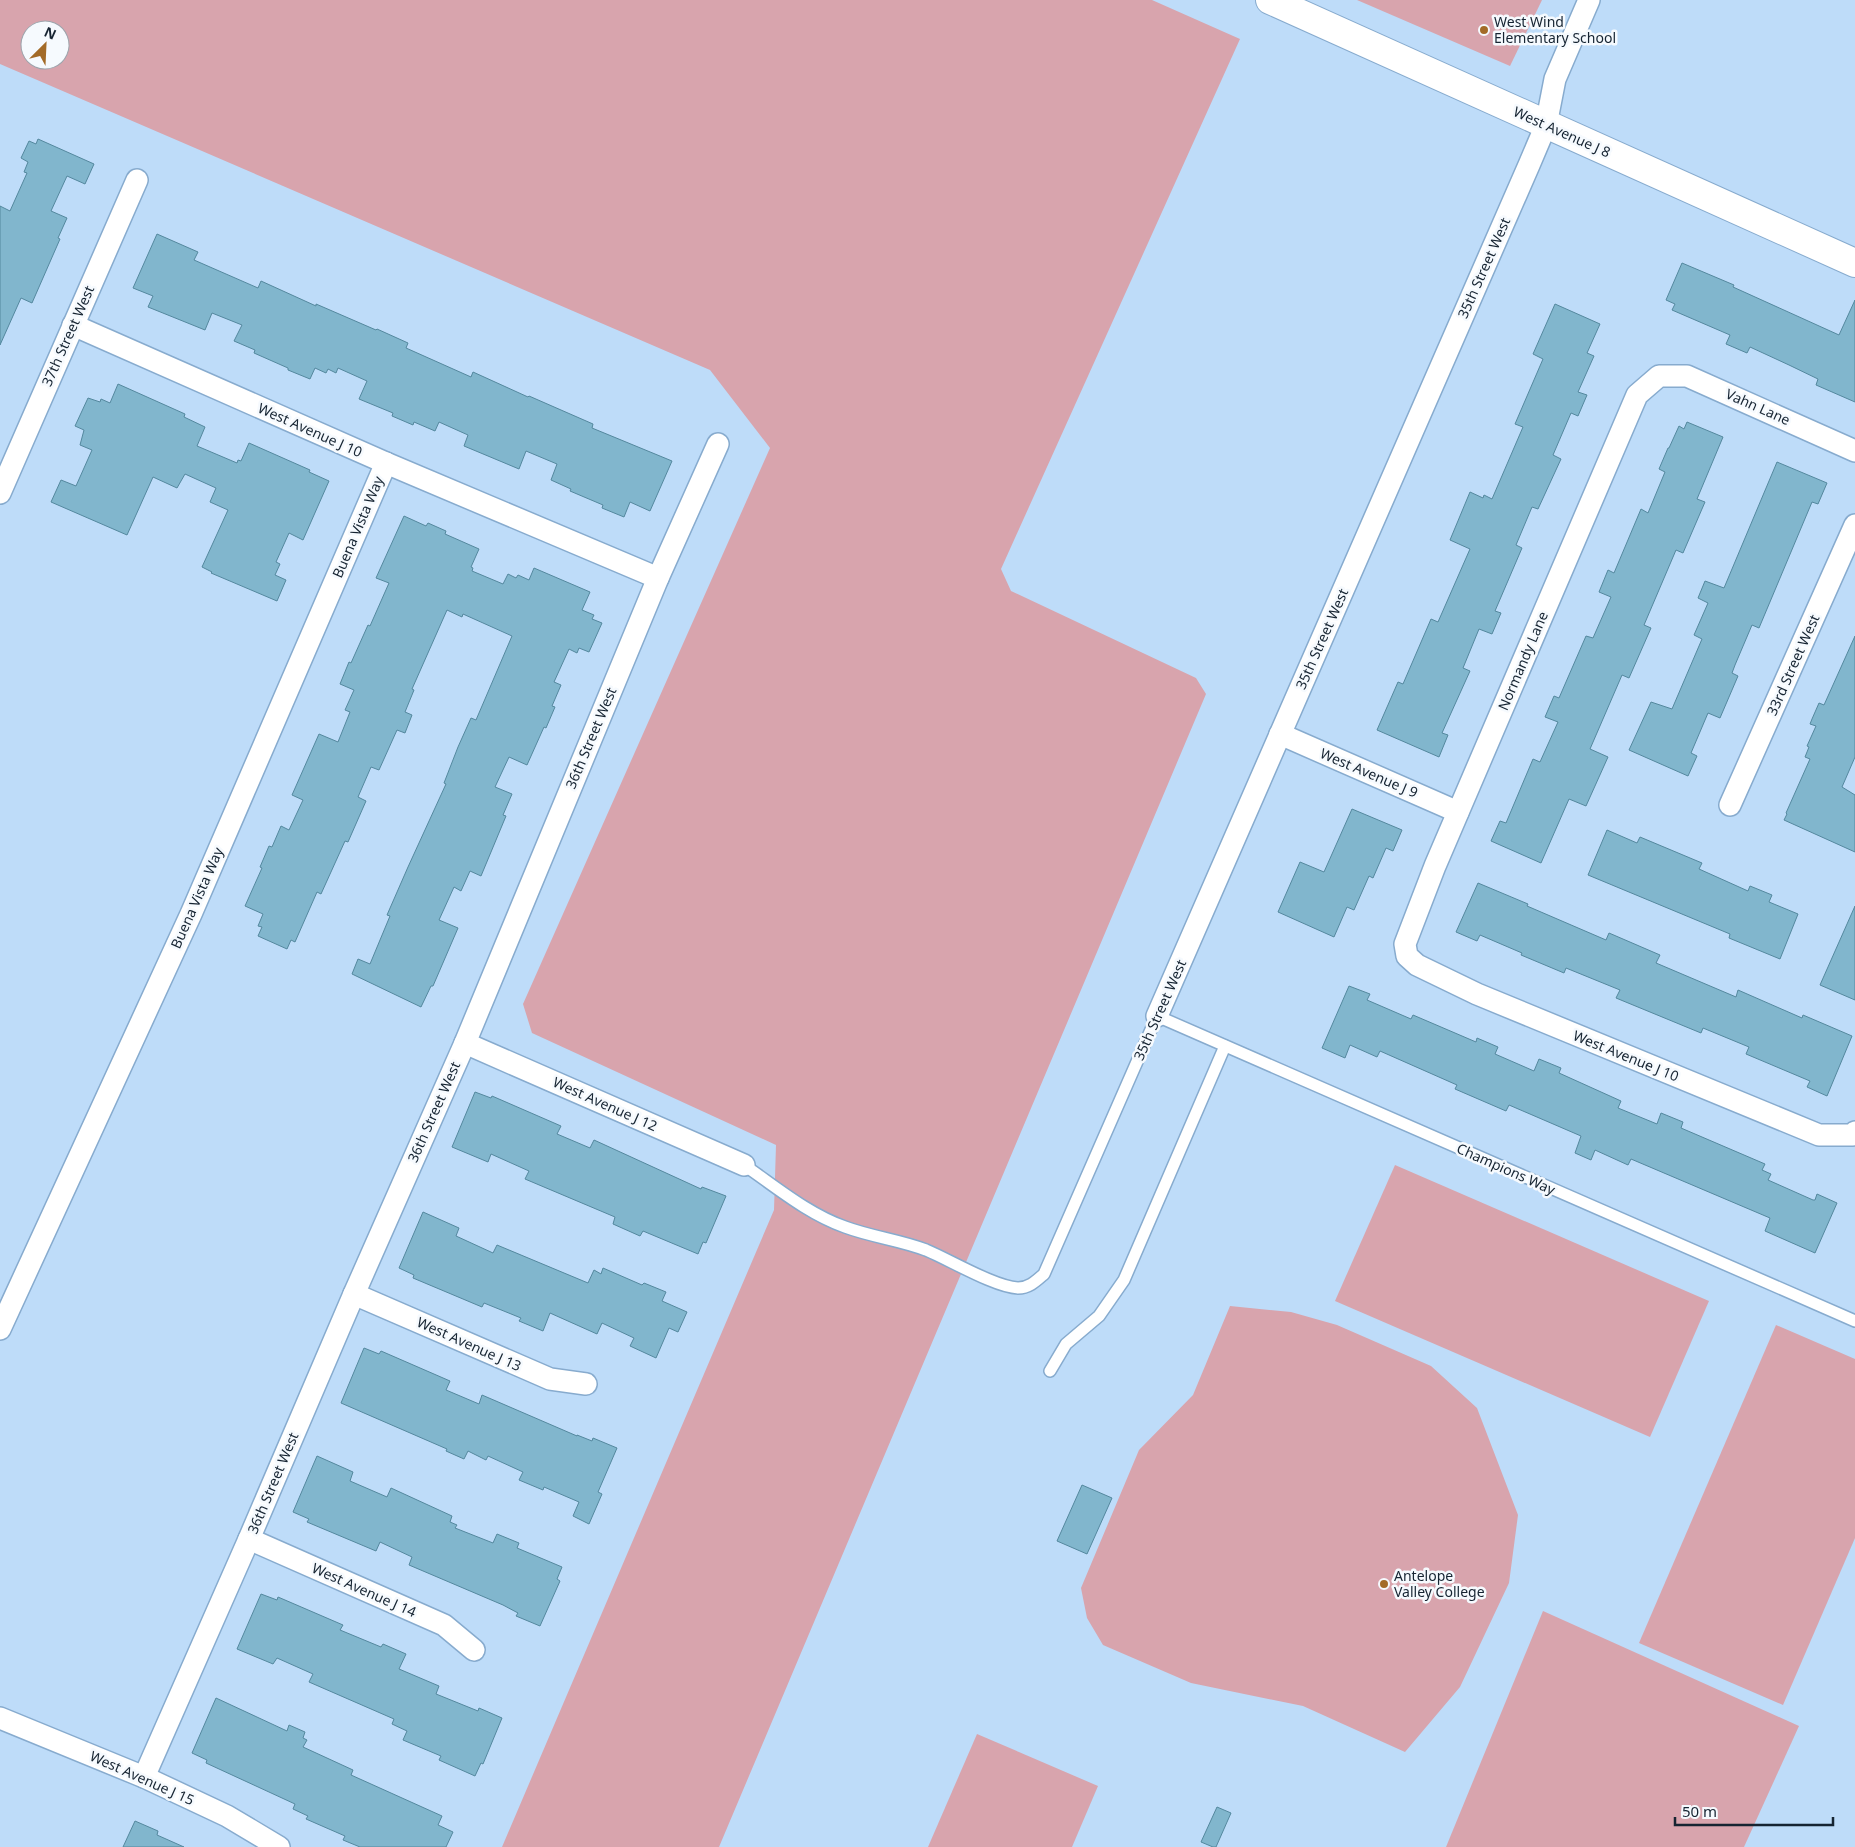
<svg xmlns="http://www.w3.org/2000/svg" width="1855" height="1847" viewBox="0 0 1855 1847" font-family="'Noto Sans',sans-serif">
  <rect width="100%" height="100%" fill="#bedcf9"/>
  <g fill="#d8a4ad" fill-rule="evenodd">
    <path d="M0,0h1152l88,39 -239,530 10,22 185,87 10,16 -487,1153h-217l272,-637 2,-65 -244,-112 -9,-29 247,-556 -60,-78 -710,-306zM30,30h30v30h-30z"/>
    <path d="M1357,0h185l-32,66z"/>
    <path d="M1395,1165l314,136 -59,136 -315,-136z"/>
    <path d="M1230,1306l61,6 46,13 94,41 46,42 41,107 -9,68 -49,104 -55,65 -102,-46 -112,-23 -88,-38 -16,-27 -6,-30 58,-138 54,-55z"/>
    <path d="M1776,1325l79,34v179l-72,167 -144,-62z"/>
    <path d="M1543,1611l256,115 -55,121h-298z"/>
    <path d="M977,1734l121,52 -26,61h-144z"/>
  </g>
  <g fill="#81b6cd" stroke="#54889e">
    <path d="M38,139l56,25 -9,20 -18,-8 -16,35 16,7 -9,20 2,1 -28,64 -11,-5 -21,47v-139l10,5 17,-38 -3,-1 4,-10 -7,-4 8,-17 7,3z"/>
    <path d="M157,234l41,18 -4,8 64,28 3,-7 55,25v-2l60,26 1,-1 31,14 -2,5 65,29 2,-5 55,25 1,-1 64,28 -1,4 80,33 -22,50 -20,-9 -6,15 -22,-9 1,-3 -33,-14 1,-2 -20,-9 6,-16 -31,-13 -7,18 -55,-23 4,-11 -29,-13 -4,9 -21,-9 -1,3 -21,-9 1,-3 -34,-14 8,-18 -29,-13 -2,5 -8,-4 -2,4 -11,-5 -5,11 -22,-9v-2l-34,-15 1,-3 -21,-9 8,-16 -30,-12 -7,17 -57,-23 5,-11 -20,-8z"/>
    <path d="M1682,263l52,22 -1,2 106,48 16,-35v102l-39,-17 2,-6 -29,-14 -39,-18 -3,6 -21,-9 4,-9 -58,-25 3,-6 -9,-4z"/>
    <path d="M1555,304l45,20 -13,29 7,3 -16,36 9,3 -9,21 -7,-3 -18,42 8,4 -23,50 -6,-2 -16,38 6,3 -27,63 6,2 -9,21 -13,-5 -16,39 7,3 -28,62 6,2 -9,22 -62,-27 21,-48 5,2 28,-65 7,3 32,-73 -20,-9 20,-48 13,6 1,-3 8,4 31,-72 -8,-3 28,-65 -10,-5z"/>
    <path d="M118,384l67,30 -1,3 21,10 -8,19 40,17 1,-3 3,1 8,-18 61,27 -1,2 20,9 -26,59 -14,-7 -13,29 4,2 -5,11 11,5 -9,21 -66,-28 1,-1 -10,-5 26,-57 -18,-8 6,-14 -31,-14 -8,14 -24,-11 -26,58 -76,-33 10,-22 15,6 16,-36 -12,-5 4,-15 -9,-4 13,-28 12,4 1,-3 9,4z"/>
    <path d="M1687,422l36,15 -26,62 8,3 -22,51 -7,-3 -32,75 7,3 -22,50 -7,-3 -32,74 18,8 -22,49 -17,-7 -28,64 -50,-22 9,-20 6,2 27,-64 7,3 18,-40 -13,-5 9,-21 5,2 27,-62 7,2 18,-41 -12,-5 9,-22 6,3 27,-64 7,4 17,-41 -6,-3 9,-21h1l10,-22 5,3z"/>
    <path d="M1777,462l50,21 -9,21 -6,-2 -53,126 -7,-3 -17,40 -3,8 6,3 -18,42 -12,-5 -17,40 6,3 -9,20 -59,-26 22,-48 21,7 30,-70 -8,-4 14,-32 -10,-5 7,-17 19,7z"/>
    <path d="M404,516l22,10 2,-3 18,8 -1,3 34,15 -8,18 2,1 -1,3 31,13 5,-10 8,4 2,-3 11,5 5,-12 56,24 -8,18 12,5 -2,4 10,4 -13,29 -10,-4 -2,5 -8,-4 -15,33 7,3 -9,21 3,1 -9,21 -2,-1 -17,38 -18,-8 -14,30 17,7 -9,21 3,1 -25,60 -11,-5 -9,20 -7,-4 -15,33 19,8 -25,58h-2l-10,21 -69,-33 6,-15 12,5 20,-48 -3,-1 21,-48 38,-83 -2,-1 14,-36 13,-29 5,2 36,-84 -49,-22 -1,3 -15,-7 -35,79 2,1 -9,22 7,3 -7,18 -8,-3 -18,40 -8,-3 -13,30 8,4 -18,41 -3,-1 -24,53 -4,-2 -22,50 -4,-2 -4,9 -29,-13 4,-9 -4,-1 5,-12 -18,-8 17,-38 -2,-1 9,-21 3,1 9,-21 8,4 14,-30 -11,-5 27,-61 19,8 12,-30 -5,-2 9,-20 -14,-6 9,-22 2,1 17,-38 2,1 19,-43 -13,-5z"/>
    <path d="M1855,636v121l-13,30 13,8v57l-71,-32 3,-6 -1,-1 24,-54 -5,-2 4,-10 -2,-1 9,-20 -6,-2 2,-5 7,-16 5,2z"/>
    <path d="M1352,809l50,21 -9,21 -7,-3 -13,30 -4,-2 -15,34 -7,-3 -13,30 -56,-25 22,-50 24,10z"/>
    <path d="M1607,830l30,13 3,-6 62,26 -3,6 49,22 2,-5 22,9 -3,7 29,12 -18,45 -51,-21 1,-4 -142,-59z"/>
    <path d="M1478,883l50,21 -1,2 79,34 3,-7 51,22 -4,8 80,34 2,-7 64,28 1,-3 49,21 -25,60 -20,-9 3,-6 -64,-27 3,-7 -46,-19 -2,5 -85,-35 4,-8 -54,-22 -2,5 -43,-18 1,-2 -42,-18 -3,6 -21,-9z"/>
    <path d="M1855,906v94l-35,-15z"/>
    <path d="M1349,986l21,8 -3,6 44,19 2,-4 63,27 1,-4 21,9 -3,7 39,17 5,-12 22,9 -2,5 62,28 -3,7 39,16 4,-11 22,9 -2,6 84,36 -3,6 9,4 -3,6 45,20h2l2,-6 20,9 -22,50 -50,-22 5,-13 -139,-59 -3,6 -33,-15 -4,10 -16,-7 6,-17 -72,-31 -3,6 -51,-22 2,-4 -77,-34 -3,6 -27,-12 -5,13 -23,-10z"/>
    <path d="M475,1092l16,6 1,-2 69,30 -4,8 33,14 4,-8 107,49 1,-2 24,9 -20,47 -3,-1 -5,12 -55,-23 -3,5 -27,-12 2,-7 -90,-38 4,-8 -38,-17 -3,8 -36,-15z"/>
    <path d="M423,1212l36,16 -3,8 37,17 4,-8 91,38 6,-13 7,4 2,-6 39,17 2,-2 22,9 -4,9 25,11 -9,20 -9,-4 -13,30 -26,-12 4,-8 -32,-15 -5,11 -47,-21 -7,18 -24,-10 2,-3 -37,-15 -2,4 -69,-29 1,-3 -15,-7z"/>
    <path d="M364,1348l15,6 2,-3 69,30 -4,9 33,14 3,-9 95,41v-1l15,6 1,-3 24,10 -19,44 4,2 -13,30 -16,-8 6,-14 -35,-15 -1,3 -24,-10 4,-8 -35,-16 -2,4 -18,-9 -4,8 -18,-8 1,-2 -106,-46z"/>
    <path d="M317,1456l36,16 -3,9 37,16 4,-9 61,28 -2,6 7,3 -2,3 38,15 4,-9 22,9 -2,5 45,19 -5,12 3,2 -20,45 -24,-10 2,-3 -15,-8 -94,-40 3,-8 -32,-15 -4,9 -69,-29 2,-3 -16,-7z"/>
    <path d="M1082,1485l30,13 -25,56 -30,-13z"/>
    <path d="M261,1594l16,6 1,-3 65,28 -3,5 41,17 2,-3 23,10 -7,15 40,17 -3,8 42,17 1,-3 23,10 -19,46 -2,-1 -6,13 -36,-16 2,-4 -38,-16 4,-9 -15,-7 2,-5 -85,-37 4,-8 -36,-16 -4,6 -36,-15z"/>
    <path d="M216,1698l71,33 2,-6 16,7 -2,6 4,2 -4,7 50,23 -2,5 91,41 -4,9 15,7 -7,15h-86l-17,-7 2,-4 -39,-17 2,-3 -15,-7 2,-5 -89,-41 1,-3 -15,-7z"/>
    <path d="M1217,1807l14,6 -15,34h-3l-12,-5z"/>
    <path d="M135,1821l23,10 -1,4 27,12h-61z"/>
  </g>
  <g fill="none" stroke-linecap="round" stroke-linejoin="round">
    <g stroke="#87abce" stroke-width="14">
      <g id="lane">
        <path d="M744,1165c32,22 64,49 101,62 27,10 55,13 81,23 24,10 69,37 92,38 11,0 18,-7 26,-14l113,-258 698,305"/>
        <path d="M1050,1371l16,-27 33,-28 25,-36 101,-234"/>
      </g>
    </g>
    <g stroke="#87abce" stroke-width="24">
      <g id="street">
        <path d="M73,325l313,138 272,115"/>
        <path d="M1855,451l-168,-75h-28l-22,19 -202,471 -30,78 2,12 10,9 60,29 342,141h34l2,-3"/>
        <path d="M0,493l137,-313"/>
        <path d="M1280,734l178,78"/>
        <path d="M1730,805l125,-280"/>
        <path d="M1157,1016l372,-851 17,-40 9,-46 34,-79"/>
        <path d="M465,1043l279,122"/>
        <path d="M354,1294l196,85 36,5"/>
        <path d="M0,1329l191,-415 195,-451"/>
        <path d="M249,1539l195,86 30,25"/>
        <path d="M0,1718l144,59 83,39 52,31"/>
        <path d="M144,1777l105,-238 105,-245 111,-251 193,-465 60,-134"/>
      </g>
    </g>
    <g stroke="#87abce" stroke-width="30">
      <path id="secondary" d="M1270,0l585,263"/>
    </g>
    <use href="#lane" stroke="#fff" stroke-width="11"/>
    <use href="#street" stroke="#fff" stroke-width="21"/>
    <use href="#secondary" stroke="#fff" stroke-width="28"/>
  </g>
  <g fill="#a36b28" stroke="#f6fafe" stroke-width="2">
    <circle cx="1484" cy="30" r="5"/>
    <circle cx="1384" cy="1584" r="5"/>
  </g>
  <g text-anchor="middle" stroke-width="5" stroke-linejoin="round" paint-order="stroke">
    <g font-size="14" fill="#162432" stroke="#f6fafe" text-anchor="start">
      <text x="1494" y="27">West Wind<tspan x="1494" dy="16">Elementary School</tspan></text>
      <text x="1394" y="1581">Antelope<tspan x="1394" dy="16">Valley College</tspan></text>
    </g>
    <g font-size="14" fill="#162432" stroke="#f6fafe">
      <text transform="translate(1562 132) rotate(24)" y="5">West Avenue J 8</text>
      <text transform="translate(1484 268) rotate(-66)" y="5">35th Street West</text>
      <text transform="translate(68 336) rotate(-66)" y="5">37th Street West</text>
      <text transform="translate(1758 407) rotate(24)" y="5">Vahn Lane</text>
      <text transform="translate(310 430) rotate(24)" y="5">West Avenue J 10</text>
      <text transform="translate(358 527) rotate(-67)" y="5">Buena Vista Way</text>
      <text transform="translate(1322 639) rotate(-66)" y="5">35th Street West</text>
      <text transform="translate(1523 661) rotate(-67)" y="5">Normandy Lane</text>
      <text transform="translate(1793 665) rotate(-66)" y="5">33rd Street West</text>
      <text transform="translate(591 738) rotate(-67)" y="5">36th Street West</text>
      <text transform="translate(1369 773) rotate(23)" y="5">West Avenue J 9</text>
      <text transform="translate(197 898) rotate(-66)" y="5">Buena Vista Way</text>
      <text transform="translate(1160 1010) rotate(-66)" y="5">35th Street West</text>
      <text transform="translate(1626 1056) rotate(22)" y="5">West Avenue J 10</text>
      <text transform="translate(605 1104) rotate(24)" y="5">West Avenue J 12</text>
      <text transform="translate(434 1112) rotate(-66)" y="5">36th Street West</text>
      <text transform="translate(1506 1169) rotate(24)" y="5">Champions Way</text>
      <text transform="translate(469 1344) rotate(24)" y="5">West Avenue J 13</text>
      <text transform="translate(273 1483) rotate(-67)" y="5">36th Street West</text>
      <text transform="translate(364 1590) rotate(24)" y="5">West Avenue J 14</text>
      <text transform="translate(142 1778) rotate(24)" y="5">West Avenue J 15</text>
    </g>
  </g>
  <g transform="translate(45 45) rotate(24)"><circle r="24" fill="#f6fafe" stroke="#9ca4ac"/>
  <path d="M0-4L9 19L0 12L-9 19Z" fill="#a36b28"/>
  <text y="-8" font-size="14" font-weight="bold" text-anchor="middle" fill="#162432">N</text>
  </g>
  <path d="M1675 1817v8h158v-8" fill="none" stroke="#162432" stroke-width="2.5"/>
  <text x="1682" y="1817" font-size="15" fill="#162432" stroke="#f6fafe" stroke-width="4" paint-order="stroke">50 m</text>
</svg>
